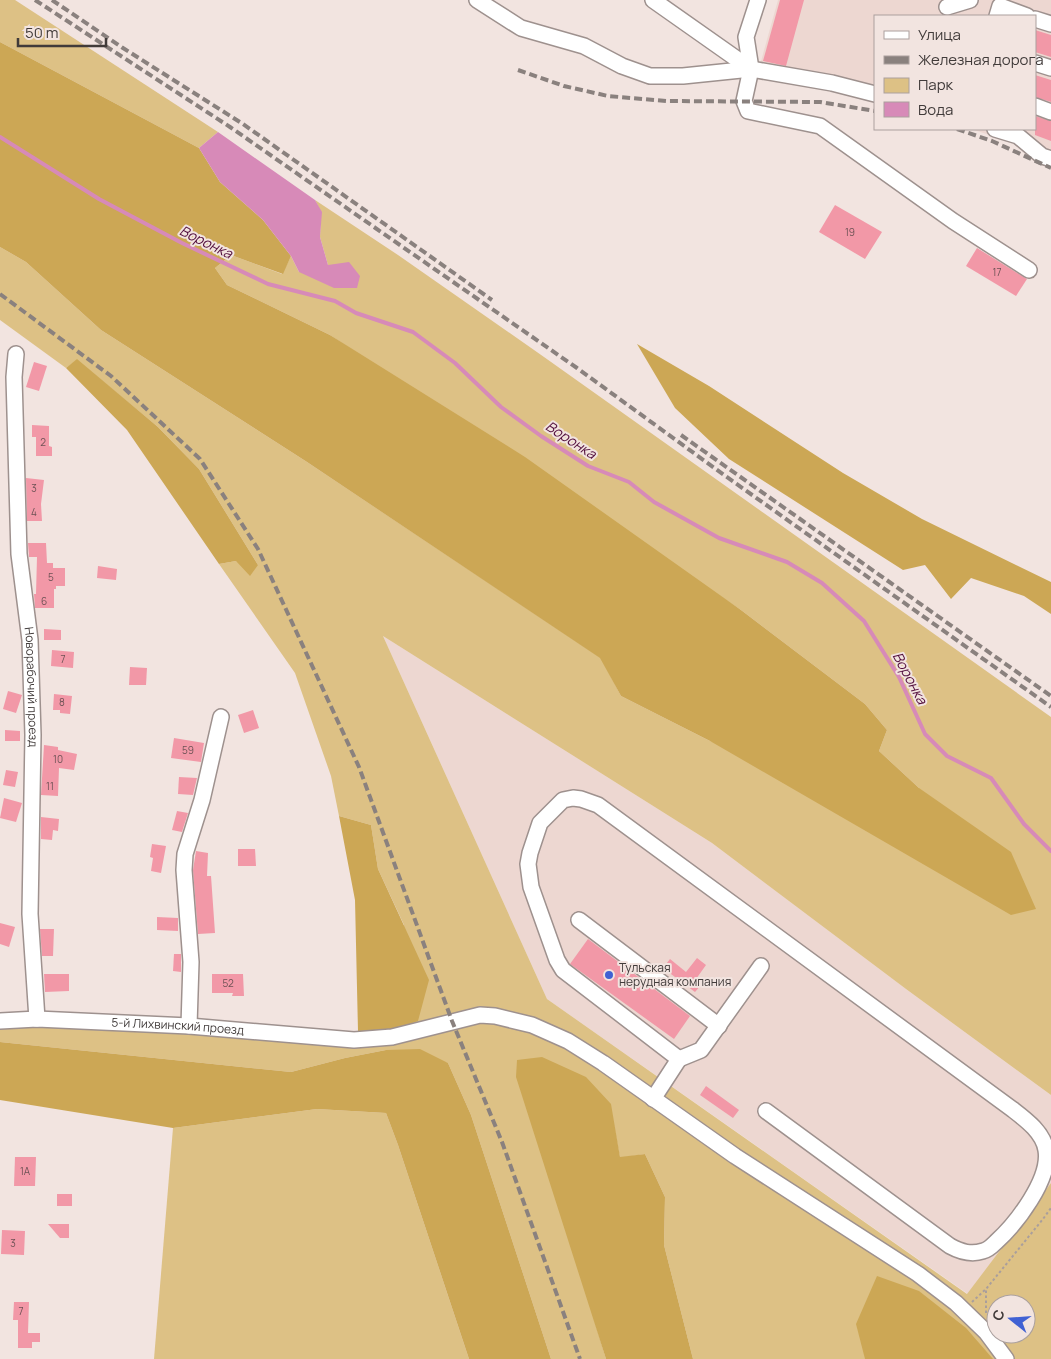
<svg xmlns="http://www.w3.org/2000/svg" width="1051" height="1359" viewBox="0 0 1051 1359" font-family="Manrope,sans-serif">
  <rect width="100%" height="100%" fill="#f2e4e0"/>
  <g fill="#edd7d1">
    <path d="M778,0h273v155l-80,-26h64v-113h-160v82l-117,-26z"/>
    <path d="M383,636l329,207 194,146 145,106v88l-83,111 -421,-295z"/>
  </g>
  <g fill="#ddc185" fill-rule="evenodd">
    <path d="M0,0h15l203,132 -19,16 -199,-106z"/>
    <path d="M315,200l83,55 146,102 507,360v378l-145,-106 -194,-146 -329,-207 164,363 420,295 84,-111v176h-358l-29,-114 1,-48 -20,-43 -25,4 -10,-54 -17,212 13,43h-55l-80,-244 -23,-52 -62,-13 -41,8 -54,14 -291,-30v-28l385,19 19,-108 -26,-56 -7,-44 -32,-9 -8,-40 -36,-103 -76,-109 17,-3 22,4 -59,-96 -41,-42 -81,-67 -11,8 -66,-48v-73l26,15 75,68 206,132 294,196 20,38 89,45 209,47 -40,-37 8,-21 -22,-26 -124,-94 -411,-275 -103,-50 -12,-17 16,-13 51,19 9,-18 8,16 29,-7 -8,-28 1,-25zM996,1304h30v30h-30z"/>
    <path d="M317,1109l69,4 12,32 71,214h-315l19,-231z"/>
  </g>
  <g fill="#cca755">
    <path d="M0,42l199,106 21,34 43,38 28,36 -8,18 -52,-19 -16,13 12,17 103,50 195,122 216,153 124,94 22,26 -8,21 40,37 92,64 25,57 -25,6 -301,-174 -89,-45 -21,-38 -293,-196 -206,-132 -75,-68 -26,-15z"/>
    <path d="M637,344l72,42 134,87 79,46 129,63v32l-27,-18 -53,-18 -20,21 -26,-34 -22,5 -174,-111 -54,-51z"/>
    <path d="M77,359l81,68 41,42 59,96 -8,11 -14,-15 -17,3 -92,-134 -61,-62z"/>
    <path d="M339,816l32,9 7,44 51,111 -11,41 -33,12 -27,-2 -3,-131z"/>
    <path d="M0,1042l291,30 54,-14 41,-8 34,-1 28,14 23,52 80,244h-82l-71,-214 -12,-32 -69,-4 -144,19 -173,-28z"/>
    <path d="M542,1057l44,20 25,27 9,53 25,-3 20,43 -1,48 29,114h-87l-90,-282 1,-17z"/>
    <path d="M877,1276l42,15 47,37 27,31h-128l-9,-35z"/>
  </g>
  <path fill="#d78ab8" d="M218,132l97,68 7,12 -2,25 8,28 21,-3 11,14 -3,12h-23l-35,-16 -8,-16 -28,-36 -43,-38 -21,-34z"/>
  <g fill="none" stroke-linecap="round" stroke-linejoin="round">
    <path stroke="#d78ab8" stroke-width="4" d="M0,137l99,62 83,44 86,41 67,17 21,12 57,19 42,31 46,44 40,29 47,30 41,16 25,20 65,36 68,24 35,21 42,38 35,56 26,57 22,22 44,22 33,46 27,27"/>
  </g>
  <g fill="#f298a7">
    <path d="M780,0h24l-18,66 -23,-5z"/>
    <path d="M1035,30l16,5v22l-16,-5z"/>
    <path d="M1035,75l16,5v22l-16,-5z"/>
    <path d="M1035,116l16,5v20l-16,-6z"/>
    <path d="M835,205l47,27 -17,27 -46,-27z"/>
    <path d="M977,248l50,31 -11,17 -50,-30z"/>
    <path d="M34,362l13,4 -8,25 -13,-4z"/>
    <path d="M32,425l17,1v20l3,1v9h-16v-19h-4z"/>
    <path d="M26,478l18,2 -3,24 1,17h-15z"/>
    <path d="M28,543h18l1,20h6v5h12v18h-9v3h-2v19h-19l-1,-14h2l1,-37h-8z"/>
    <path d="M98,566l19,3 -1,11 -19,-2z"/>
    <path d="M44,629l17,1v10h-17z"/>
    <path d="M52,650l22,2 -1,16 -22,-2z"/>
    <path d="M130,667l17,1 -1,17h-17z"/>
    <path d="M8,691l14,4 -6,18 -13,-4z"/>
    <path d="M54,694l18,2 -2,18 -10,-1v-3h-7z"/>
    <path d="M253,710l6,18 -15,5 -6,-18z"/>
    <path d="M5,730l15,1v10h-15z"/>
    <path d="M174,738l30,5 -3,19 -30,-4z"/>
    <path d="M44,745l14,2v3l19,4 -3,16 -15,-2 -1,28 -17,-1z"/>
    <path d="M6,770l12,2 -3,15 -12,-2z"/>
    <path d="M179,777l18,1 -4,17 -15,-1z"/>
    <path d="M4,798l18,5 -6,19 -16,-4z"/>
    <path d="M177,811l11,2 -6,19 -10,-2z"/>
    <path d="M41,817l18,2 -1,12 -5,-1 -1,10 -11,-1z"/>
    <path d="M152,844l14,2 -5,27 -10,-2 2,-13 -3,-1z"/>
    <path d="M238,849h17l1,17h-18z"/>
    <path d="M196,851l12,2 -1,23h4l4,57 -17,1 -5,-64z"/>
    <path d="M157,917l21,1v13l-21,-1z"/>
    <path d="M0,923l15,4 -6,20 -9,-3z"/>
    <path d="M40,929h14l-1,27h-11z"/>
    <path d="M588,939l102,77 -16,23 -104,-75z"/>
    <path d="M174,954h7v18l-8,-1z"/>
    <path d="M697,958l9,7 -10,14 6,5 -7,8 -32,-24 7,-9 16,13z"/>
    <path d="M44,974h25v17l-24,1z"/>
    <path d="M212,974h31l1,22h-12l1,-3h-21z"/>
    <path d="M706,1086l33,24 -6,8 -33,-23z"/>
    <path d="M15,1157h21l-1,29h-21z"/>
    <rect x="57" y="1194" width="15" height="12"/>
    <path d="M48,1224h21v14h-9z"/>
    <path d="M2,1230l23,1 -1,24 -23,-1z"/>
    <path d="M14,1302h15l-1,31h12v9h-8v6h-14v-28h-5z"/>
  </g>
  <g fill="none" stroke-linecap="round" stroke-linejoin="round">
    <g stroke="#9e918e" stroke-width="18">
      <g id="minor">
        <path d="M477,0l44,28 63,18 38,20 28,10h33l68,-7"/>
        <path d="M653,0l98,69 81,14 43,11"/>
        <path d="M758,0l-12,37 5,32 -7,32 4,10 72,15 133,95 76,49"/>
        <path d="M947,7l23,-7"/>
        <path d="M997,16l3,-10 27,10"/>
        <path d="M1035,19l16,5"/>
        <path d="M1035,63l16,5"/>
        <path d="M1035,106l16,6"/>
        <path d="M995,129l23,7 24,20 9,3"/>
        <path id="s1" d="M16,354l-2,23 5,177 11,86 3,95 -3,179 7,105"/>
        <path d="M579,920l140,106"/>
        <path id="s2" d="M0,1021l37,-2 152,7 165,14 38,-3 88,-22 15,1 37,9 36,16 35,22 132,93 183,118 38,29 30,29 20,27"/>
        <path d="M189,1026l2,-64 -7,-92 1,-16 17,-54 19,-83"/>
        <path d="M679,1059l22,-9 60,-84"/>
        <path d="M653,1099l26,-40 -116,-89 -6,-10 -26,-73 -3,-23 2,-11 10,-30 23,-23 10,-2 8,1 17,6 414,304c13,10 31,23 34,41 5,29 -30,74 -50,92 -4,4 -8,8 -13,9 -12,4 -22,1 -33,-5l-184,-135"/>
      </g>
    </g>
    <g stroke="#a99e9c" stroke-width="2" stroke-dasharray="2.5 2.5" stroke-linecap="butt">
      <path d="M972,1302l14,-13 57,-70 8,-11"/>
      <path d="M986,1313v-23"/>
    </g>
    <use href="#minor" stroke="#fff" stroke-width="15"/>
    <g stroke="#8a817e" stroke-width="4" stroke-dasharray="8 4" stroke-linecap="butt">
      <path d="M35,0l195,127 347,241 147,107 327,232"/>
      <path d="M52,0l71,48 120,76 249,176"/>
      <path d="M518,70l46,16 44,10 58,5 154,1 55,9"/>
      <path d="M957,129l35,12 59,27"/>
      <path d="M0,294l111,82 89,83 58,90 101,218 93,254 50,121 78,217"/>
      <path d="M681,435l370,261"/>
    </g>
  </g>
  <circle fill="#4061d3" stroke="#f2e4e0" stroke-width="2" cx="609" cy="975" r="5"/>
  <g text-anchor="middle" stroke-width="4" stroke-linejoin="round" paint-order="stroke">
    <g font-size="10" fill="#6d5255">
      <text x="850" y="236">19</text>
      <text x="997" y="276">17</text>
      <text x="43" y="446">2</text>
      <text x="34" y="492">3</text>
      <text x="34" y="516">4</text>
      <text x="51" y="581">5</text>
      <text x="44" y="605">6</text>
      <text x="63" y="663">7</text>
      <text x="62" y="706">8</text>
      <text x="188" y="754">59</text>
      <text x="58" y="763">10</text>
      <text x="50" y="790">11</text>
      <text x="228" y="987">52</text>
      <text x="25" y="1175">1А</text>
      <text x="13" y="1247">3</text>
      <text x="21" y="1315">7</text>
    </g>
    <g font-size="12" fill="#413b3a" stroke="#f2e4e0">
      <text dy="4" stroke="none"><textPath href="#s1" startOffset="334">Новорабочий проезд</textPath></text>
      <text dy="4" stroke="none"><textPath href="#s2" startOffset="178">5-й Лихвинский проезд</textPath></text>
    </g>
    <g font-size="12" fill="#413b3a" stroke="#f2e4e0" text-anchor="start">
      <text x="619" y="972">Тульская<tspan x="619" dy="14">нерудная компания</tspan></text>
    </g>
    <g font-size="14" font-style="italic" fill="#520e3d" stroke="#f2e4e0">
      <text transform="translate(206 242) rotate(26)" y="5">Воронка</text>
      <text transform="translate(571 440) rotate(33)" y="5">Воронка</text>
      <text transform="translate(910 678) rotate(62)" y="5">Воронка</text>
    </g>
  </g>
  <rect x="874" y="15" width="162" height="115" fill="#f2e4e0" stroke="#aba09e"/>
  <rect x="884" y="31" width="25" height="8" fill="#ffffff" stroke="#aba09e"/>
  <text x="918" y="40" font-size="15" fill="#413b3a">Улица</text>
  <rect x="884" y="56" width="25" height="8" fill="#8a817e" stroke="#aba09e"/>
  <text x="918" y="65" font-size="15" fill="#413b3a">Железная дорога</text>
  <rect x="884" y="78" width="25" height="15" fill="#ddc185" stroke="#aba09e"/>
  <text x="918" y="90" font-size="15" fill="#413b3a">Парк</text>
  <rect x="884" y="102" width="25" height="15" fill="#d78ab8" stroke="#aba09e"/>
  <text x="918" y="115" font-size="15" fill="#413b3a">Вода</text>
  <g transform="translate(1011 1319) rotate(287)"><circle r="24" fill="#f2e4e0" stroke="#aba09e"/>
  <path d="M0-4L9 19L0 12L-9 19Z" fill="#4061d3"/>
  <text y="-8" font-size="14" font-weight="bold" text-anchor="middle" fill="#413b3a">С</text>
  </g>
  <path d="M18 38v8h88v-8" fill="none" stroke="#413b3a" stroke-width="2.5"/>
  <text x="25" y="38" font-size="15" fill="#413b3a" stroke="#f2e4e0" stroke-width="4" paint-order="stroke">50 m</text>
</svg>
